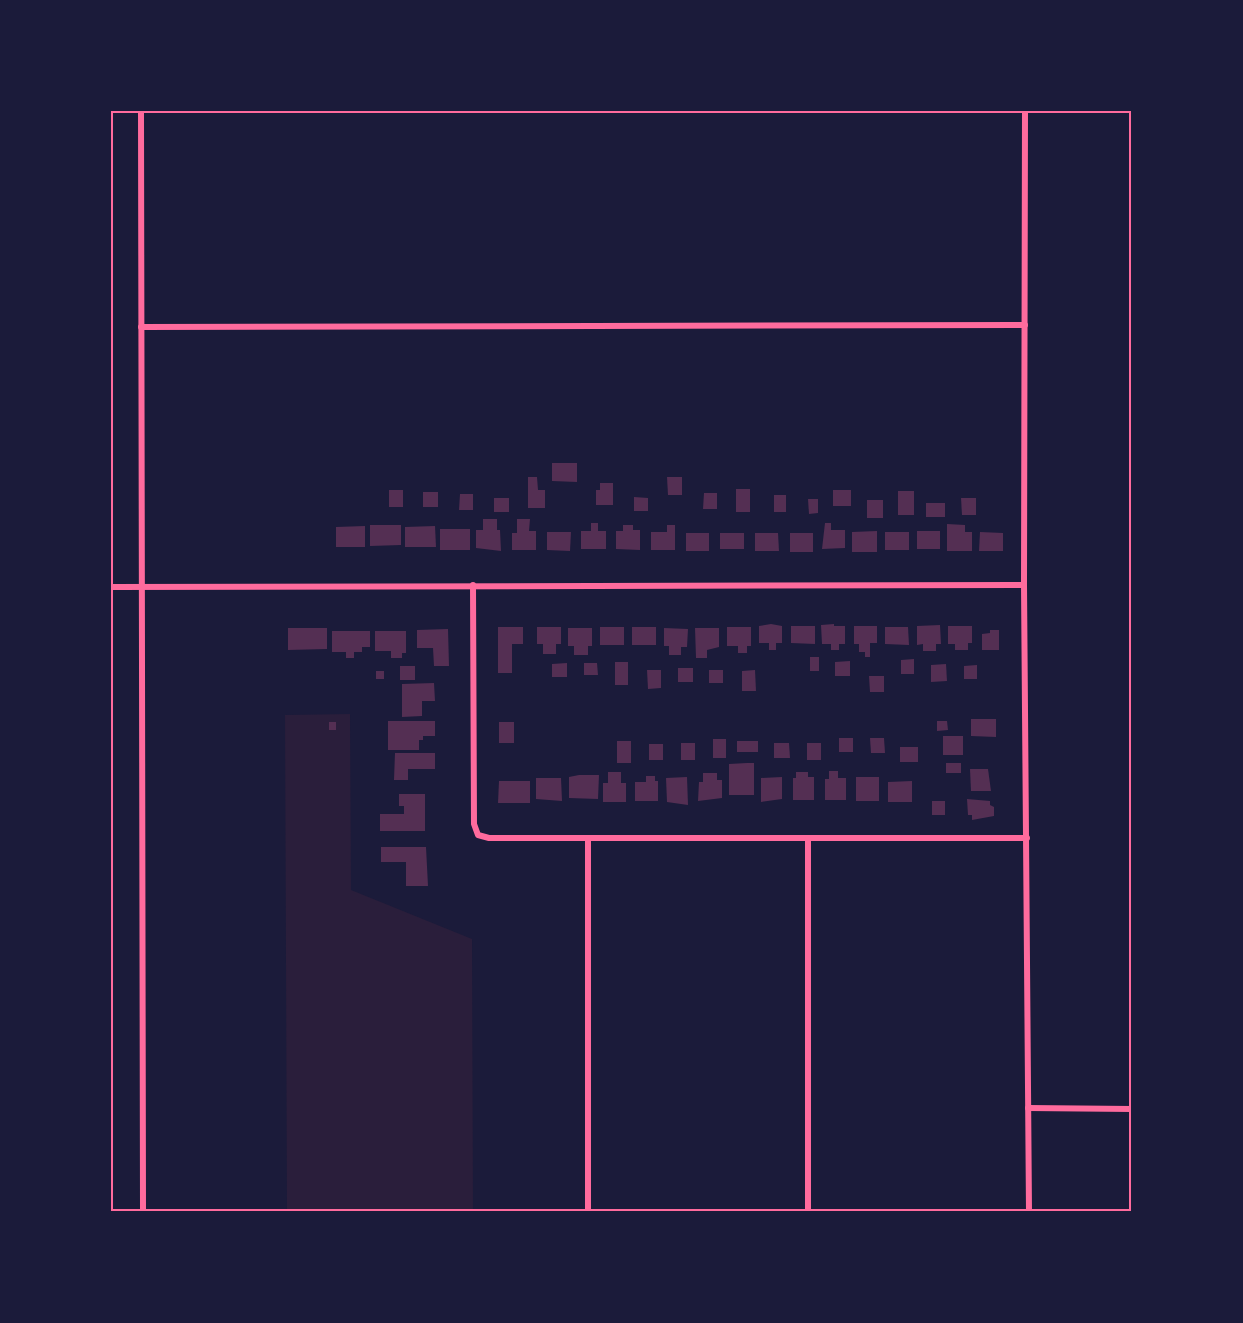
<svg xmlns="http://www.w3.org/2000/svg" width="1243" height="1323" viewBox="0 0 1243 1323" font-family="'PT Sans Narrow',sans-serif">
  <rect width="100%" height="100%" fill="#1b1b3a"/>
  <path fill="#2a1e3b" d="M350,714l1,176 121,49 1,273h-186l-2,-497z"/>
  <g fill="#542f53">
    <path d="M552,463h25v19l-25,-1z"/>
    <path d="M528,477h9l1,13h7v18h-17z"/>
    <path d="M667,477h15v18h-14z"/>
    <path d="M600,483h13v22h-17v-15h4z"/>
    <rect x="736" y="489" width="14" height="23"/>
    <rect x="389" y="490" width="14" height="17"/>
    <rect x="833" y="490" width="18" height="16"/>
    <rect x="898" y="491" width="16" height="24"/>
    <rect x="423" y="492" width="15" height="15"/>
    <path d="M704,493h13v16h-14z"/>
    <path d="M460,494h13v16h-14z"/>
    <rect x="774" y="495" width="12" height="17"/>
    <path d="M634,497l14,1v13h-14z"/>
    <rect x="494" y="498" width="15" height="14"/>
    <path d="M961,498h15v17h-14z"/>
    <path d="M808,499h10v14l-9,1z"/>
    <rect x="867" y="500" width="16" height="18"/>
    <rect x="926" y="503" width="19" height="14"/>
    <path d="M483,519h14v11h3l1,21 -25,-3v-18h7z"/>
    <path d="M517,519h13l-1,12h7v19h-24v-17h5z"/>
    <path d="M591,523h7v8h8v18h-25v-18h10z"/>
    <path d="M825,523h6v7h14v18l-23,1z"/>
    <path d="M947,524l18,1v7h7v19h-25z"/>
    <path d="M370,525h31v20l-31,1z"/>
    <path d="M623,525h10v5h7v20l-24,-1v-18h7z"/>
    <path d="M667,525h8v25h-24v-18h16z"/>
    <path d="M365,526v21h-29v-20z"/>
    <path d="M435,526l1,21h-31v-20z"/>
    <rect x="440" y="529" width="30" height="21"/>
    <path d="M877,531v21h-25v-20z"/>
    <rect x="917" y="531" width="23" height="18"/>
    <path d="M547,532h24l-1,19 -23,-1z"/>
    <rect x="885" y="532" width="24" height="18"/>
    <path d="M980,532l23,1v18h-24z"/>
    <rect x="686" y="533" width="23" height="18"/>
    <rect x="720" y="533" width="24" height="16"/>
    <path d="M755,533h23l1,18h-24z"/>
    <rect x="790" y="533" width="23" height="19"/>
    <path d="M771,624l11,2v17h-6v7h-7v-7h-10v-17z"/>
    <path d="M834,624v2h11v18h-6v6h-8v-6h-9l-1,-19z"/>
    <path d="M940,625l1,19h-5v7h-13v-7l-6,1v-19z"/>
    <path d="M791,626h24v18l-24,-1z"/>
    <path d="M854,626h23v17h-7v14h-5v-5h-6v-8h-5z"/>
    <path d="M948,626h24v17h-4v7h-13v-6h-7z"/>
    <path d="M498,627h25v17h-11v29h-14z"/>
    <path d="M537,627h24v17h-5v10h-13v-10h-6z"/>
    <rect x="600" y="627" width="24" height="18"/>
    <rect x="632" y="627" width="24" height="18"/>
    <path d="M727,627h24v19h-4v7h-9v-7h-11z"/>
    <path d="M885,627h23l1,18 -24,-1z"/>
    <path d="M288,628h39v21l-39,1z"/>
    <path d="M568,628h24v18h-4v9h-14v-9h-6z"/>
    <path d="M664,628l24,1 -1,18h-6v8h-12v-9h-5z"/>
    <path d="M695,628h24v19l-12,3v8h-11z"/>
    <path d="M448,629l1,37h-15l-1,-18h-16v-18z"/>
    <path d="M990,630h9v20h-17v-16l8,-1z"/>
    <path d="M332,631h38v16h-8v5h-8v6h-8v-6h-14z"/>
    <path d="M375,631h31v22h-4v5h-11v-7h-16z"/>
    <rect x="810" y="657" width="9" height="14"/>
    <path d="M914,659v15h-13v-14z"/>
    <path d="M850,661v15h-15v-14z"/>
    <rect x="615" y="662" width="13" height="23"/>
    <path d="M567,663v14h-15v-13z"/>
    <path d="M584,663h13l1,12h-14z"/>
    <path d="M946,664l1,17 -16,1v-17z"/>
    <path d="M977,665v14h-13v-13z"/>
    <rect x="400" y="666" width="15" height="14"/>
    <rect x="678" y="668" width="15" height="14"/>
    <path d="M647,670h14v18l-13,1z"/>
    <rect x="709" y="670" width="14" height="13"/>
    <path d="M755,670l1,21h-14v-20z"/>
    <rect x="376" y="671" width="8" height="8"/>
    <path d="M869,676h15v16h-14z"/>
    <path d="M434,683l1,18h-13v15l-20,1v-33z"/>
    <path d="M971,719h25v18l-25,-1z"/>
    <path d="M388,721h47v15h-12v4h-4v10h-31z"/>
    <path d="M937,721h10l1,9 -11,1z"/>
    <rect x="329" y="722" width="7" height="8"/>
    <rect x="499" y="722" width="15" height="21"/>
    <rect x="943" y="736" width="20" height="19"/>
    <rect x="839" y="738" width="14" height="14"/>
    <path d="M870,738h14l1,15h-14z"/>
    <rect x="713" y="739" width="13" height="19"/>
    <rect x="617" y="741" width="14" height="22"/>
    <rect x="737" y="741" width="21" height="11"/>
    <rect x="681" y="743" width="14" height="17"/>
    <path d="M774,743h15l1,15h-16z"/>
    <rect x="807" y="743" width="14" height="17"/>
    <rect x="649" y="744" width="14" height="16"/>
    <rect x="900" y="747" width="18" height="15"/>
    <path d="M395,753h40v16h-27v11h-14z"/>
    <path d="M747,763h7v32h-25v-31z"/>
    <rect x="946" y="763" width="15" height="10"/>
    <path d="M970,769h18l3,22h-20z"/>
    <path d="M829,771h9v7h8v22h-21v-21h4z"/>
    <path d="M608,772h13v11h5v19h-23v-19h5z"/>
    <path d="M796,772h12v5h6v23h-21v-22h3z"/>
    <path d="M703,773h14v7h5v18l-24,3 1,-19h4z"/>
    <path d="M579,775h20l-1,24 -29,-1v-21z"/>
    <path d="M646,776h9v5h3v20h-23v-19h11z"/>
    <path d="M687,777l1,28 -21,-3 -1,-24z"/>
    <path d="M782,777v22l-21,3v-24z"/>
    <rect x="856" y="777" width="23" height="24"/>
    <path d="M536,778h25l1,23 -26,-2z"/>
    <path d="M499,781h31v22h-32z"/>
    <path d="M912,781v21h-24v-20z"/>
    <path d="M399,794h26v37h-45v-17h24v-8h-5z"/>
    <path d="M967,799l23,2v4l4,2v9l-22,4v-5h-4z"/>
    <rect x="932" y="801" width="13" height="14"/>
    <path d="M381,847h45l2,39h-22v-24h-25z"/>
  </g>
  <g fill="none" stroke-linecap="round" stroke-linejoin="round">
    <g stroke="#ff6b9d" stroke-width="6">
      <path d="M141,111l2,1101"/>
      <path d="M1025,111l-1,474 5,627"/>
      <path d="M141,327l884,-2"/>
      <path d="M473,585l1,239 4,11 11,3h538"/>
      <path d="M111,587l913,-2"/>
      <path d="M1028,1108l104,1"/>
      <path d="M588,1212v-374"/>
      <path d="M808,1212v-374"/>
    </g>
  </g>
  <rect width="1243" height="1323" fill="none" stroke="#1b1b3a" stroke-width="225"/>
  <rect x="112" y="112" width="1018" height="1098" fill="none" stroke="#ff6b9d" stroke-width="2"/>
</svg>
